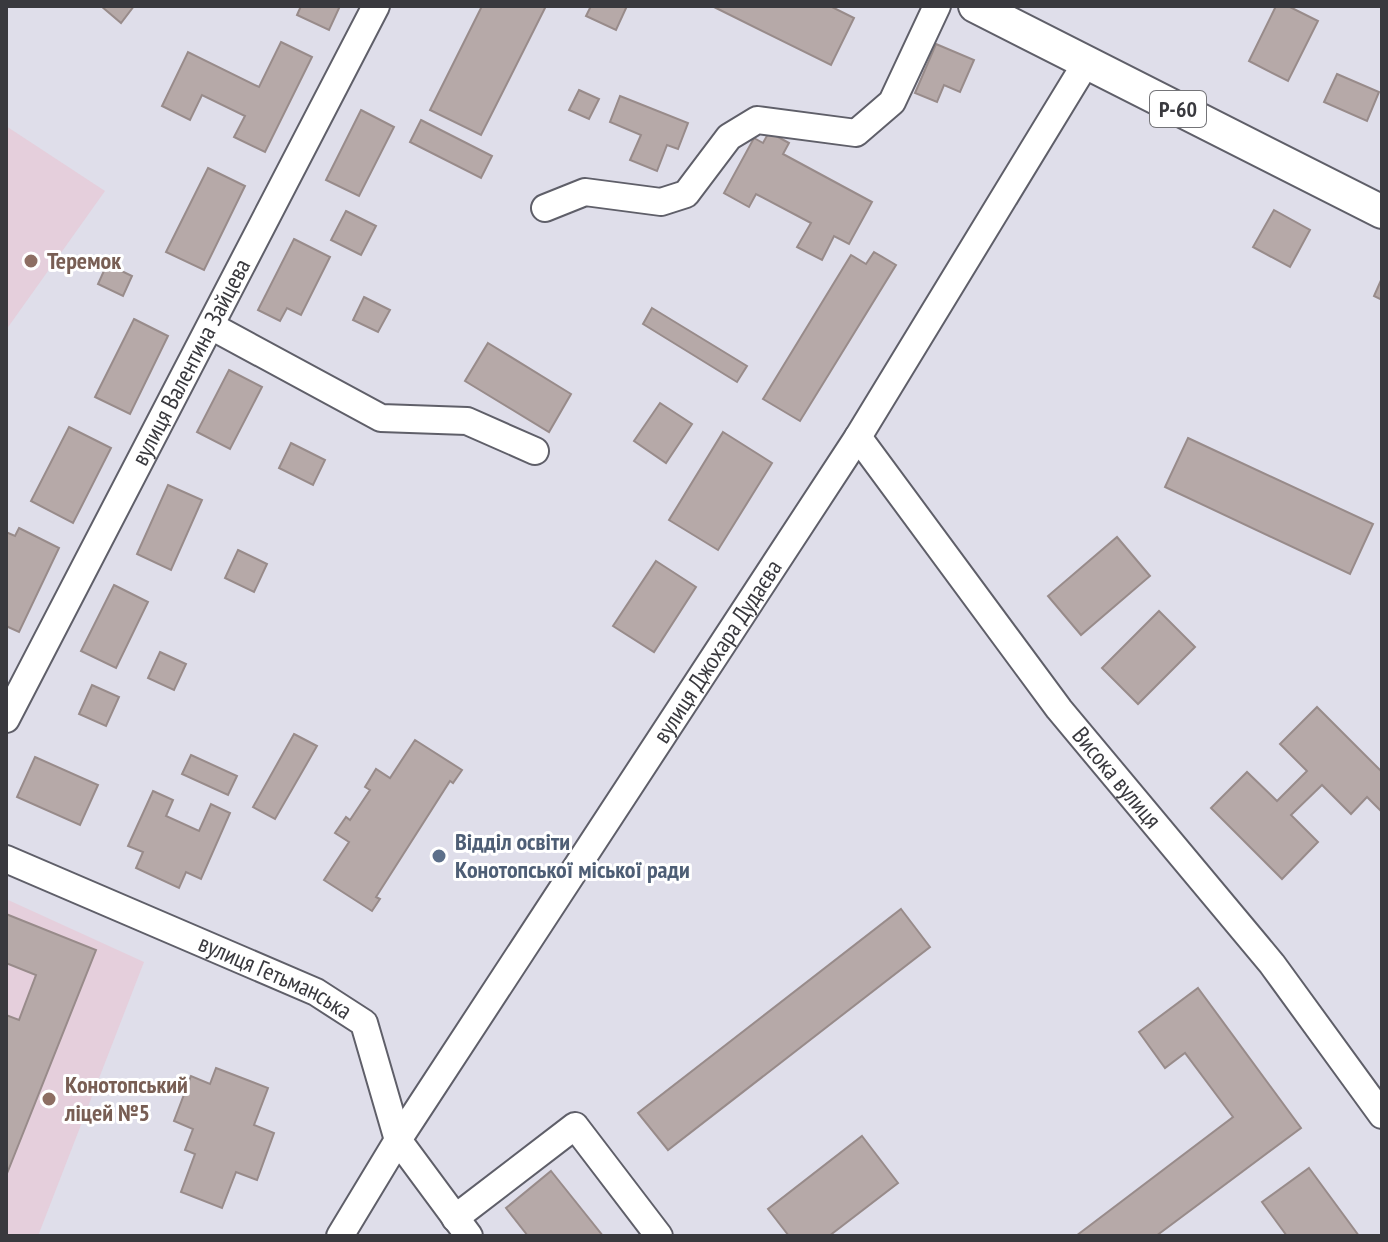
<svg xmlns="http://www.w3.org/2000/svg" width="1388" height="1242" viewBox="0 0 1388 1242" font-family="'PT Sans Narrow',sans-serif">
  <rect width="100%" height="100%" fill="#dfdeea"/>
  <g fill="#e5cfdc">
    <path d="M6,126l99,65 -99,139z"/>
    <path d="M6,899l138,63 -106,274h-32z"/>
  </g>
  <g fill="#b6a9a8" stroke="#988b8a" stroke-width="2">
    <path d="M101,6h33l-13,17z"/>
    <path d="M301,6h39l-11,24 -32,-15z"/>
    <path d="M482,6h64l-65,129 -51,-25z"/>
    <path d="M591,6h36l-11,24 -30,-14z"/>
    <path d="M712,6h118l24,12 -23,47z"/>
    <path d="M1276,6h12l30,15 -30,60 -39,-20z"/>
    <path d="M281,42l31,15 -47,95 -31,-15 11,-21 -43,-21 -12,25 -28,-14 26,-54 71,35z"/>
    <path d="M936,44l38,16 -14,32 -16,-7 -7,17 -22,-9z"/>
    <path d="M1337,74l42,18 -12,29 -43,-19z"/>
    <path d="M579,90l20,9 -10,20 -20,-9z"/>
    <path d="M620,96l68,27 -10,26 -11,-4 -10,26 -27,-11 11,-25 -31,-13z"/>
    <path d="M361,110l33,17 -35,69 -33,-16z"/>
    <path d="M421,120l71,36 -11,22 -71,-36z"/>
    <path d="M769,132l20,11 -6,11 89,48 -23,42 -15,-8 -12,24 -25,-13 14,-24 -55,-29 -7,13 -25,-14 30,-55 9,5z"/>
    <path d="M208,168l37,18 -41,84 -38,-18z"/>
    <path d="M1274,210l36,20 -20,37 -37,-20z"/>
    <path d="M346,211l30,15 -15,29 -30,-15z"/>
    <path d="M294,239l36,18 -29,58 -14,-7 -7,13 -22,-11z"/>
    <path d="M874,252l22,13 -96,156 -37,-22 88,-144 15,9z"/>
    <path d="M107,264l25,12 -9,20 -25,-12z"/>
    <path d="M1382,278v22l-8,-4z"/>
    <path d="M364,297l26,13 -12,22 -25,-12z"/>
    <path d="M652,308l95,58 -10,16 -94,-58z"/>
    <path d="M134,319l34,17 -38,78 -35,-17z"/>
    <path d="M488,343l83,51 -22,38 -84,-51z"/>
    <path d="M229,370l33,17 -32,62 -33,-17z"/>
    <path d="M660,403l32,21 -26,39 -32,-22z"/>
    <path d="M69,427l42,21 -38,75 -42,-22z"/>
    <path d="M723,432l49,31 -54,87 -49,-30z"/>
    <path d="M1188,438l185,86 -23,50 -185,-87z"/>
    <path d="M291,443l34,17 -12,25 -34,-17z"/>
    <path d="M168,485l34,15 -31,70 -34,-16z"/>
    <path d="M19,528l40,20 -40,84 -13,-6v-94l9,4z"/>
    <path d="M1117,537l33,39 -69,59 -33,-39z"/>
    <path d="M238,550l29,14 -13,28 -29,-14z"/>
    <path d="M656,561l40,26 -42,65 -41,-26z"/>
    <path d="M114,585l34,17 -32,66 -35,-17z"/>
    <path d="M1159,611l36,36 -57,57 -36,-36z"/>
    <path d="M160,652l26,12 -12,26 -26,-12z"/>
    <path d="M92,685l27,12 -13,29 -27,-12z"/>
    <path d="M1317,707l65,65v40l-15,-15 -16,17 -29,-29 -31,30 27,27 -36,37 -71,-71 36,-36 30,29 30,-30 -27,-27z"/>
    <path d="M294,734l23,12 -42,73 -22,-12z"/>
    <path d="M415,740l47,30 -9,13 -3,-2 -74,116 4,2 -8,12 -48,-31 25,-38 -14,-9 11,-16 4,3 20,-30 -5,-3 11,-18 14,9z"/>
    <path d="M191,755l46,21 -9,19 -46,-21z"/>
    <path d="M35,757l63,28 -18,40 -63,-28z"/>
    <path d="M153,791l20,9 -7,16 33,15 12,-27 19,9 -29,66 -15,-7 -7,16 -43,-20 7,-16 -15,-6z"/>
    <path d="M901,909l29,38 -262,203 -30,-37z"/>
    <path d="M6,914l90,36 -90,226v-161l13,5 17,-45 -30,-12z"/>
    <path d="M1198,988l103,140 -145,108h-80l157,-119 -48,-64 -20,15 -26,-36z"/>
    <path d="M216,1068l52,20 -14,37 20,8 -17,47 -21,-8 -14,36 -41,-16 14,-38 -10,-4 8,-21 -19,-8 17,-45 19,8z"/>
    <path d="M862,1136l36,47 -69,53h-40l-21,-27z"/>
    <path d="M1309,1168l50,68h-72l-25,-34z"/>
    <path d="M551,1171l52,65h-75l-22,-28z"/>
  </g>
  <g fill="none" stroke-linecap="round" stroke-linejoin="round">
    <g stroke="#5f5f69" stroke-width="30">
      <g id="minor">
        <path d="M545,208l40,-16 76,10 25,-8 43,-57 28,-17 99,13 36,-31 45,-96"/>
        <path d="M211,326l170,92 86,3 68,30"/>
        <path id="s1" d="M858,437l201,272 213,255 110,151"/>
        <path id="s2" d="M6,719l370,-713"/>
        <path id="s3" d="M6,859l310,133 48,31 34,117 71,96"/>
        <path d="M455,1218l120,-92 84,110"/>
        <path id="s4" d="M340,1236l58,-96 460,-703 228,-374"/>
      </g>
    </g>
    <g stroke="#5f5f69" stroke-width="36">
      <path id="major" d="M975,6l407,206"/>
    </g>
    <use href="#minor" stroke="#fff" stroke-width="26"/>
    <use href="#major" stroke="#fff" stroke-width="32"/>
  </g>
  <g fill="#8d6e63" stroke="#fff" stroke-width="3">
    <circle cx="31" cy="261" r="8"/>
    <circle cx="49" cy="1099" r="8"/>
  </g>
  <circle fill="#5c6f8a" stroke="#fff" stroke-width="3" cx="439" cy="856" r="8"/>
  <g text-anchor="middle" stroke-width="6" stroke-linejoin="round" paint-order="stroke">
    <rect fill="#fff" stroke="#747478" stroke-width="2" x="1150" y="91" width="56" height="36" rx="6"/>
    <g font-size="22" font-weight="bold" fill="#39393e">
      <text x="1178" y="117">Р-60</text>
    </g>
    <g font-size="24" font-weight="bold" fill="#785e54" stroke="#fff" text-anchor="start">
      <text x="47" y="269">Теремок</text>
      <text x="65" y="1093">Конотопський<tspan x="65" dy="28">ліцей №5</tspan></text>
    </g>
    <g font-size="24" fill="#39393e" stroke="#fff">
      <text dy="8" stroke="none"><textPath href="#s2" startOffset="402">вулиця Валентина Зайцева</textPath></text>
      <text dy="8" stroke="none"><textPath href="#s4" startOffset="696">вулиця Джохара Дудаєва</textPath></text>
      <text dy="8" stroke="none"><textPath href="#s1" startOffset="428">Висока вулиця</textPath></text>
      <text dy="8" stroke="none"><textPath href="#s3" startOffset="294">вулиця Гетьманська</textPath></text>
    </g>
    <g font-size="24" font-weight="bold" fill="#4e5e75" stroke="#fff" text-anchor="start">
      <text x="455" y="850">Відділ освіти<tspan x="455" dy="28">Конотопської міської ради</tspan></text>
    </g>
  </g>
  <rect width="1388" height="1242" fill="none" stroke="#39393e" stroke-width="16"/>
</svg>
